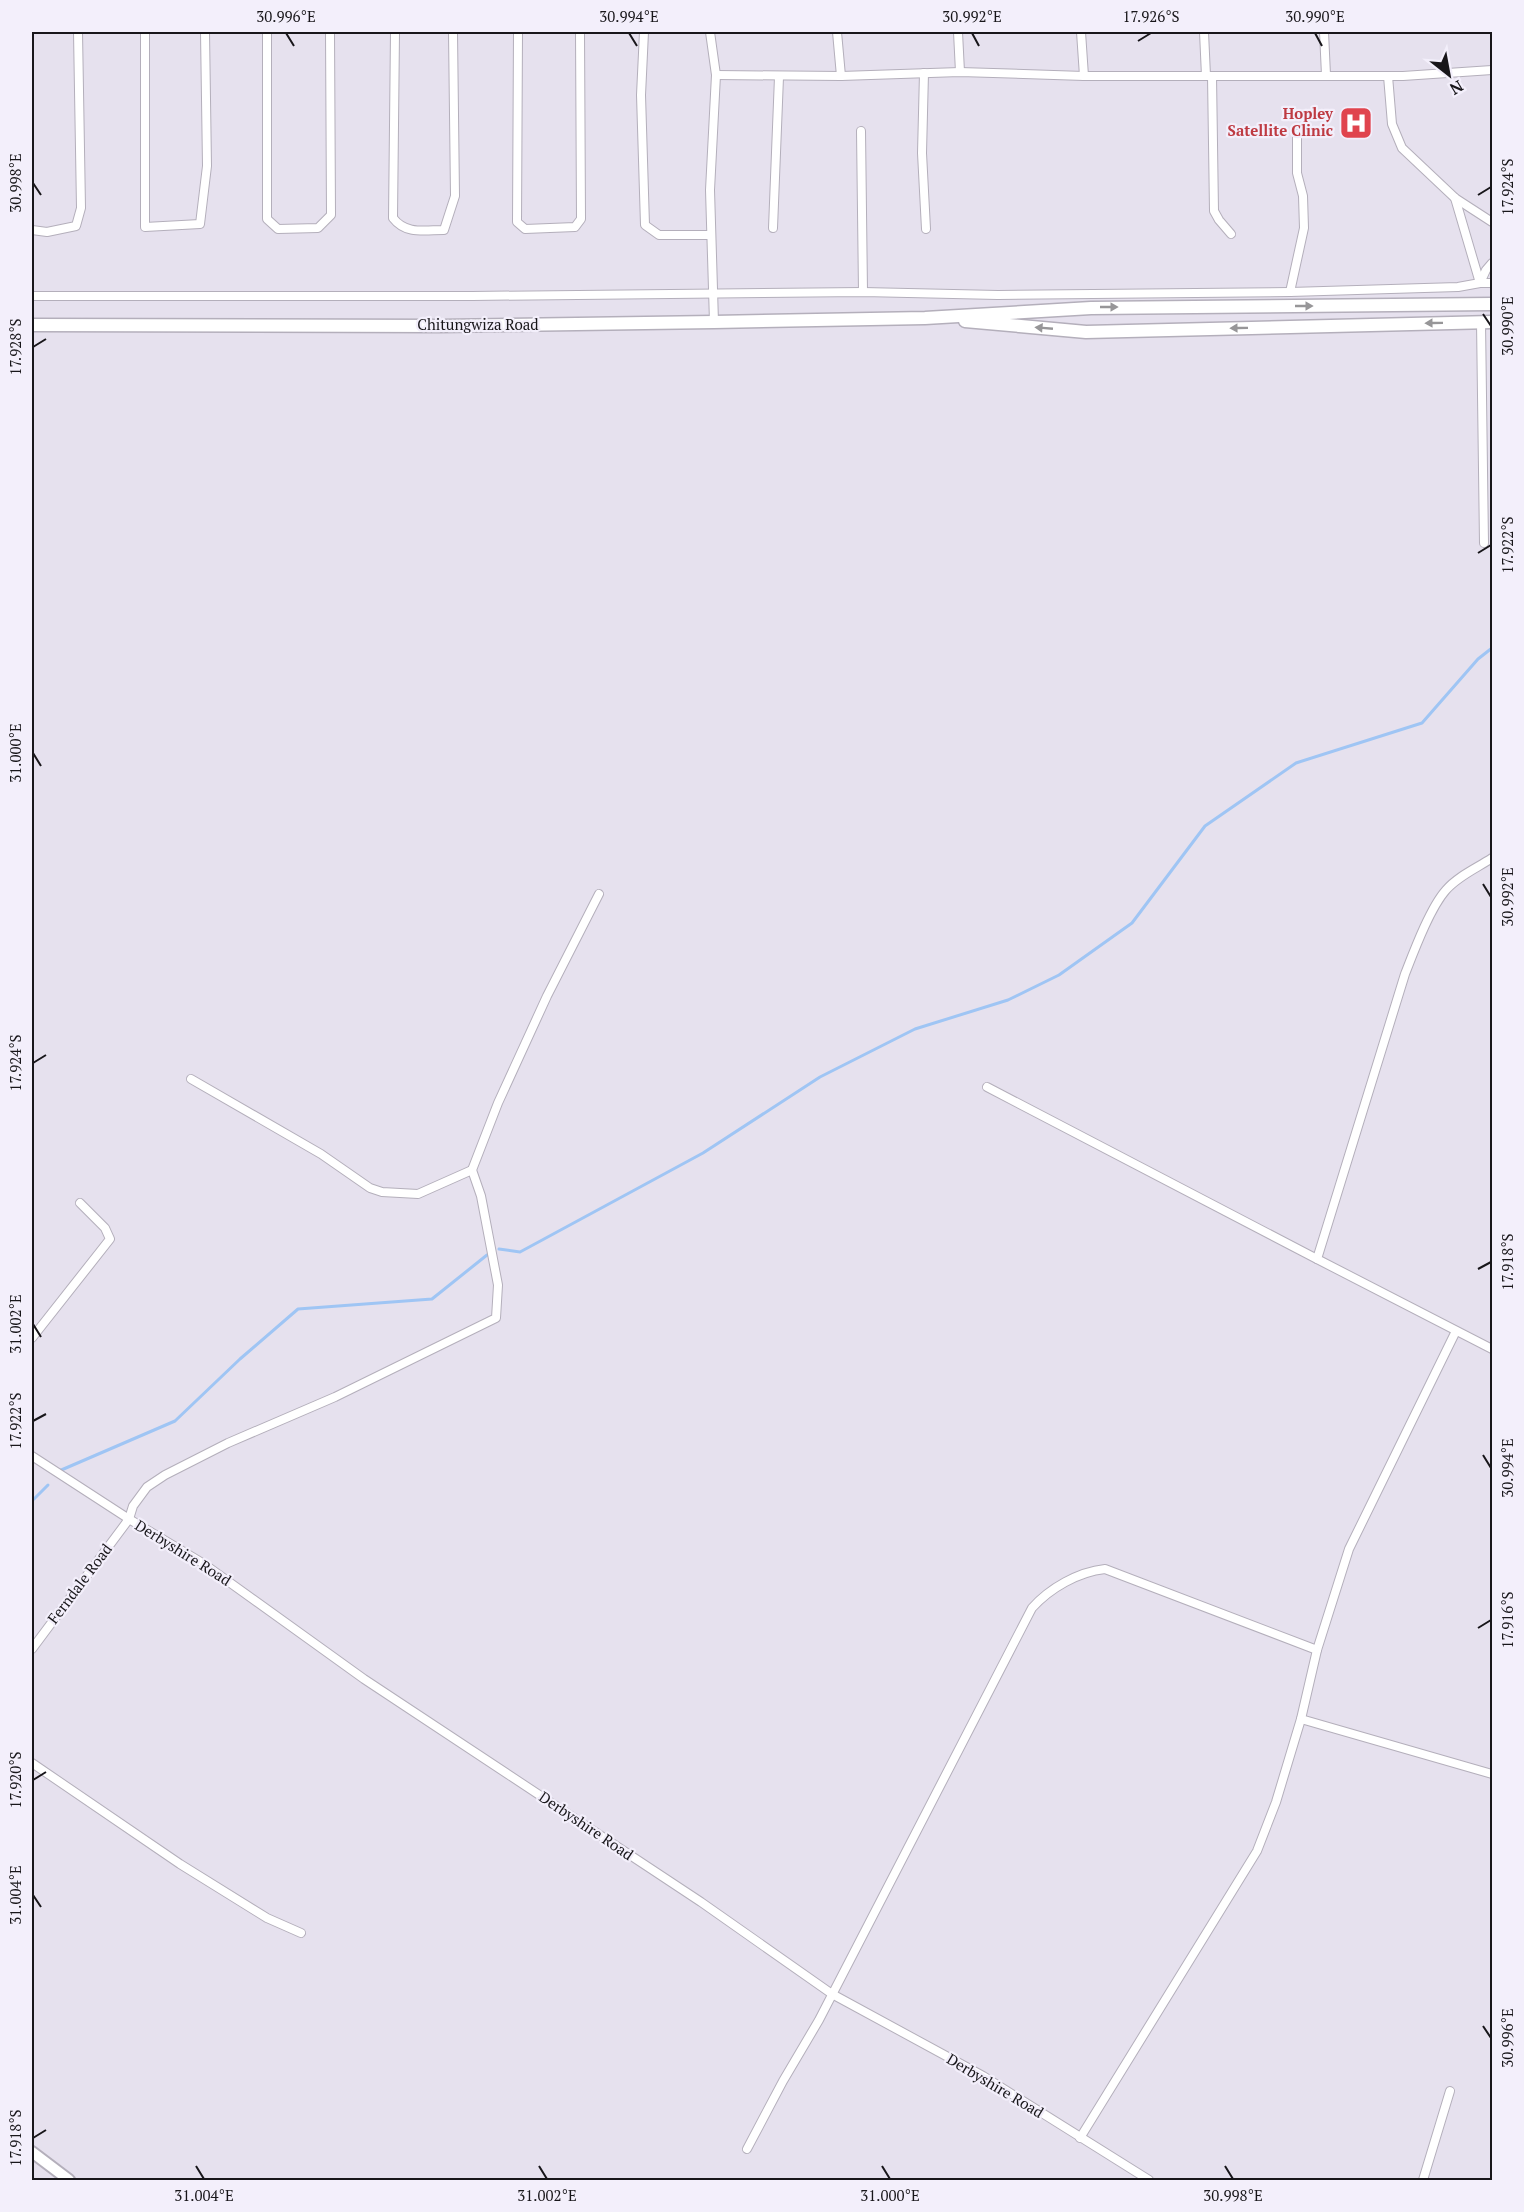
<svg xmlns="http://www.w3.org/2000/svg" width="1524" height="2212" viewBox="0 0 1524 2212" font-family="'PT Serif',serif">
  <rect width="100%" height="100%" fill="#e6e1ee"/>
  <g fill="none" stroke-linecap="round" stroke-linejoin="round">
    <g stroke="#9fc5f4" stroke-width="3">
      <path d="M499,1249l21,3 183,-99 117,-76 95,-48 93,-29 51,-25 73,-52 73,-97 91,-63 126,-40 56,-64 14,-11"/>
      <path d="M59,1471l116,-50 65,-62 58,-50 134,-10 55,-44"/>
      <path d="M32,1497l2,2 14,-14"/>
    </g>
    <g stroke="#b4afbb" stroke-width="10">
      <g id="minor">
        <path d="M145,32v195l55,-3 7,-58 -2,-134"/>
        <path d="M267,32v187l11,10 40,-1 13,-13 -1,-183"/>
        <path d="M395,32l-2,186c13,17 32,12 51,12l11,-34 -2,-164"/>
        <path d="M518,32l-1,190 8,7 50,-2 6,-8 -1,-187"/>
        <path d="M644,32l-3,63 4,130 14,10h51"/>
        <path d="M710,32l6,43 -6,115 4,132"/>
        <path d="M837,32l4,44"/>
        <path d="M958,32l2,40"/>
        <path d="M1081,32l3,44"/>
        <path d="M1204,32l2,44"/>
        <path d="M1324,32l2,43"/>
        <path d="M924,73l-2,80 4,76"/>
        <path d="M716,75l125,1 119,-4 124,4h319l89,-6"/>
        <path d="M1212,76l2,135 5,9 12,14"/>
        <path d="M1388,76l4,48 10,24 53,50 37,24"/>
        <path d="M861,131l2,161"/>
        <path d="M1455,198l25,85h12"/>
        <path d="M773,228l6,-151"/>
        <path d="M32,230l15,2 29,-6 5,-18 -3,-176"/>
        <path d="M1290,292l14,-64 -1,-32 -6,-23v-39"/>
        <path d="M32,296h440l391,-4 135,3 292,-3 168,-5 22,-4 6,-13 6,-7"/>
        <path d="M1481,322l3,221"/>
        <path d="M1492,858c-15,10 -34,18 -46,32 -16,18 -32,61 -41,84l-88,285 175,90"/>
        <path d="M191,1079l130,75 49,34 12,4 36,2 54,-24"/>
        <path d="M987,1087l330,172"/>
        <path d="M32,1338l78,-99 -5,-11 -25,-25"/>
        <path d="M32,1456l97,63 75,45 160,115 337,223 131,92 151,82 166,104"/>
        <path d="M32,1649l97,-130 4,-13 14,-19 18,-12 63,-32 107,-46 161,-79 2,-33 -17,-89 -9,-26 26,-67 49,-107 52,-102"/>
        <path d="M1301,1719l191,55"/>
        <path d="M32,1763l148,101 87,54 34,15"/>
        <path d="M1080,2138l177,-287 19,-49 25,-83 16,-69 32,-101 107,-218"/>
        <path d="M747,2149l36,-68 36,-61 213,-412c18,-20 46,-36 73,-39l212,81"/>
        <path d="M1423,2180l27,-89"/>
      </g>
    </g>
    <g stroke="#b4afbb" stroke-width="14">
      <path id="secondary" d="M32,2152l37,28"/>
    </g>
    <g stroke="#b4afbb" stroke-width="15">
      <g id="primary">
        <path d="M965,321l121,11 406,-10"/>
        <path d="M32,325l408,1 274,-4 211,-4 166,-10 401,-4"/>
      </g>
    </g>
    <use href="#minor" stroke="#fff" stroke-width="8"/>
    <use href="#secondary" stroke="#fff" stroke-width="10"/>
    <use href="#primary" stroke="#fff" stroke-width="12"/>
  </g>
  <defs><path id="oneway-solid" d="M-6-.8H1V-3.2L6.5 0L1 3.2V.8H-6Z" transform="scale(1.5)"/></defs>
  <g fill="#979698">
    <use href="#oneway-solid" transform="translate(1304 306)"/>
    <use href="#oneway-solid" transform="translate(1109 307)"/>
    <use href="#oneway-solid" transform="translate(1434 323) rotate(179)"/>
    <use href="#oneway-solid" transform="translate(1044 328) rotate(-175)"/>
    <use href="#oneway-solid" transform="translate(1239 328) rotate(179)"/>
  </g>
  <path fill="none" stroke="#18161a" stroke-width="2" d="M286,33l8,13M629,33l8,13M972,33l7,13M1315,33l7,13M1138,41l13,-8M33,183l8,12M1478,195l13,-8M1483,314l8,12M33,347l13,-8M1478,553l13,-8M33,753l8,13M1483,884l8,13M33,1063l13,-8M1478,1269l13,-7M33,1324l8,13M33,1421l13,-7M1483,1455l8,13M1478,1628l13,-8M33,1780l13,-8M33,1895l8,12M1483,2026l8,12M33,2138l13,-8M196,2166l8,13M539,2166l8,13M882,2166l8,13M1225,2166l8,13"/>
  <defs>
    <g id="hospital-square" transform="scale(1.725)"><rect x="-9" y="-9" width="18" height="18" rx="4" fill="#e0444e" stroke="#f3effb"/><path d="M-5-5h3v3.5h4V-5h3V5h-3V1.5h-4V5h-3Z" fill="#fff"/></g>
  </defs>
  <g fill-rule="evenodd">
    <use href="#hospital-square" x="1356" y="123"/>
  </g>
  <g text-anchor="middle" stroke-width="4.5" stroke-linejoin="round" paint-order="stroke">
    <g font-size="15" font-weight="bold" fill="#be3a42" stroke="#f3effb" text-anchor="end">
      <text x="1333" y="119">Hopley<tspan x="1333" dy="17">Satellite Clinic</tspan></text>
    </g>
    <g font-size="15" fill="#18161a" stroke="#f3effb">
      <text x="478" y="330">Chitungwiza Road</text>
      <text transform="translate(183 1553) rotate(32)" y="5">Derbyshire Road</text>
      <text transform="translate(80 1584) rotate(-53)" y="5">Ferndale Road</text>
      <text transform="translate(586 1826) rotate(34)" y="5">Derbyshire Road</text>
      <text transform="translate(995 2086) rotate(31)" y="5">Derbyshire Road</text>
    </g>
  </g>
  <rect width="1524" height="2212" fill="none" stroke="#f3effb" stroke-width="66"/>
  <g transform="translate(1449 75) rotate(149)" stroke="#f3effb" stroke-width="4.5" paint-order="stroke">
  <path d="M0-4.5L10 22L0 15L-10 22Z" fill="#18161a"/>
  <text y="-9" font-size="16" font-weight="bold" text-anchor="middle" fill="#18161a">N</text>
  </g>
  <rect x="33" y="33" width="1458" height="2146" fill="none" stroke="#18161a" stroke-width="2"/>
  <g font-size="15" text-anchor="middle" fill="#18161a">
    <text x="286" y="22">30.996°E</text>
    <text x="629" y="22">30.994°E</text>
    <text x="972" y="22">30.992°E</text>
    <text x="1151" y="22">17.926°S</text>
    <text x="1315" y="22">30.990°E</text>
    <text transform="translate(16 183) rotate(-90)" y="5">30.998°E</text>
    <text transform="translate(1508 187) rotate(-90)" y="5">17.924°S</text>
    <text transform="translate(1508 326) rotate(-90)" y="5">30.990°E</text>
    <text transform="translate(16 347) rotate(-90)" y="5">17.928°S</text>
    <text transform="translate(1508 545) rotate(-90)" y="5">17.922°S</text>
    <text transform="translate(16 753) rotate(-90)" y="5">31.000°E</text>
    <text transform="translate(1508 897) rotate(-90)" y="5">30.992°E</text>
    <text transform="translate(16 1063) rotate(-90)" y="5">17.924°S</text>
    <text transform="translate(1508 1262) rotate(-90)" y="5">17.918°S</text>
    <text transform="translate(16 1324) rotate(-90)" y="5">31.002°E</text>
    <text transform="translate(16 1421) rotate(-90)" y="5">17.922°S</text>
    <text transform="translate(1508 1468) rotate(-90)" y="5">30.994°E</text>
    <text transform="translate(1508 1620) rotate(-90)" y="5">17.916°S</text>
    <text transform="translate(16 1780) rotate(-90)" y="5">17.920°S</text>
    <text transform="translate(16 1895) rotate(-90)" y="5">31.004°E</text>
    <text transform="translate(1508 2038) rotate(-90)" y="5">30.996°E</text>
    <text transform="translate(16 2138) rotate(-90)" y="5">17.918°S</text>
    <text x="204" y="2201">31.004°E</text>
    <text x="547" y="2201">31.002°E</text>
    <text x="890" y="2201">31.000°E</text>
    <text x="1233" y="2201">30.998°E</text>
  </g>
</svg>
